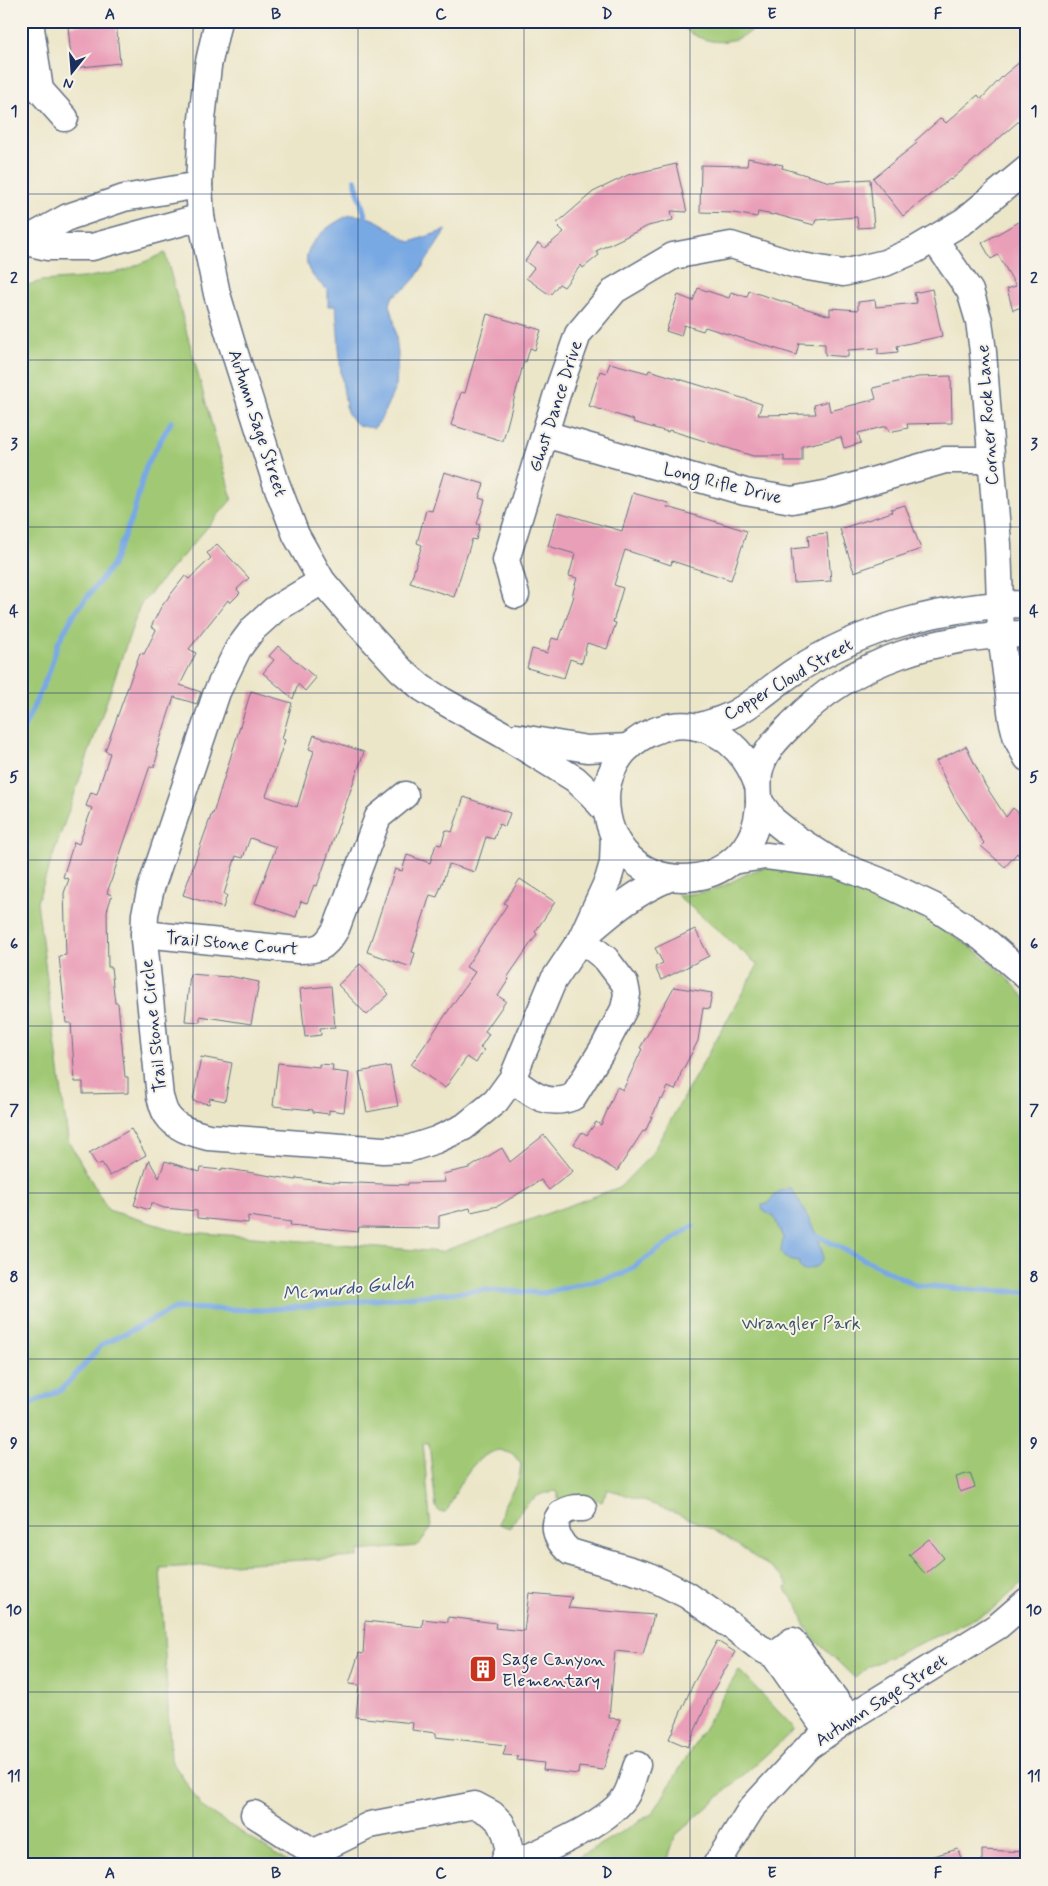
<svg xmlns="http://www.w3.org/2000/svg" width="1048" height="1886" viewBox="0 0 1048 1886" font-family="Mynerve,sans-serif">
  <rect width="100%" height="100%" fill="#f7f3e8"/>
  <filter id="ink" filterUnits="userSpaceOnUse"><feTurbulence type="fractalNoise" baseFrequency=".02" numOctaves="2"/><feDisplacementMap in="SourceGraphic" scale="10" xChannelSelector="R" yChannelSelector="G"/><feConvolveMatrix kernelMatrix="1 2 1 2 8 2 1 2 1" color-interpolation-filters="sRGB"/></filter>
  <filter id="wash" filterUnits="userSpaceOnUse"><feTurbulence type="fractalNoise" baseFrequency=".0096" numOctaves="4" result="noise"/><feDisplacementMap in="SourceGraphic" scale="20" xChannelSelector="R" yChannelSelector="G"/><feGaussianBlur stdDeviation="1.12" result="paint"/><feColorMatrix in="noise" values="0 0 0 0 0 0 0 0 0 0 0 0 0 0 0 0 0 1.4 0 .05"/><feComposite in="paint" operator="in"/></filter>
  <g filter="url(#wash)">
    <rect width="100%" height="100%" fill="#ece6c9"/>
    <g fill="#a1c974" stroke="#5e7c69">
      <path d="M677,21h87c-27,26 -60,29 -87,0z"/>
      <path d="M165,253l67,246 -92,106 -103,297 31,238 40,70 69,21 264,21 179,-65 31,-32 107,-190 -81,-70c14,-1 28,-2 41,-7 16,-6 32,-18 49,-21 29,-5 57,7 84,18 68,27 128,57 176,115v579l-36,32 -123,56 -13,11 -42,-40 -8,-13 -7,-20 -13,-15 3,-5 -5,-8c-25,-18 -51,-37 -78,-51 -32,-15 -65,-27 -98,-37l-5,13 -15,-5 -26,4 -3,-2v-7l-5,-1 -2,2c-17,-2 -33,20 -41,35l-11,-4 4,-17 16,-28 2,-15 -8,-10 -13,-4c-29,5 -41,36 -52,59l-3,3h-5l-4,-4 -7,-65h-6l8,86 -14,17 -59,5v6l-198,11 11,192 31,47 90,58h-271v-1578l21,-6 41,-3 41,-7z"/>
      <path d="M739,1670l56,59 -119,106 -10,30h-107l10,-2 84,-50z"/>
    </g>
    <g fill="#79a9e3" stroke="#4a6ca0">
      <path d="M350,215c28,0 37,14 60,27l36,-12 -30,47 -9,10 -14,9 -3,8 4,15 4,35 -2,32 -16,35 -6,7 -14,-2 -7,-5 -6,-9 -6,-38 -5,-68h-8v-15c-6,-6 -15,-13 -19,-21 -12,-24 22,-47 41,-55z"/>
      <path d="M787,1189h5c7,13 35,58 30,71 -3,7 -12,9 -19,11l-4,-5v-4l-10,-2 -5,-3 -3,-5 2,-14 -9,-21 -11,-6 -1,-6 5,-1 12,-13z"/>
    </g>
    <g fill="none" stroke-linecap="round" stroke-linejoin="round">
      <g stroke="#79a9e3" stroke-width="5.5">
        <path d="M355,180l10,36"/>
        <path d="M21,735l28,-63 9,-29 16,-29 38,-49 21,-50 13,-49 25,-44"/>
        <path d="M817,1236l99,49 60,5 50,2"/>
        <path d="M21,1409l41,-20 41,-45 73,-36 86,2 222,-20 60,3 79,-19 70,-48"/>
      </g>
    </g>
    <g id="blocks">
      <g fill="#ea9fb8">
        <path d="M116,22l4,41 -48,5 -4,-42z"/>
        <path d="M1027,56v58l-76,66 -1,-1 -47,37 -30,-38 44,-35 -2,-2 26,-23 5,5 32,-28 3,4 23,-24z"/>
        <path d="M748,158l35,7 -1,3 48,14 40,-3 4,48 -16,1 -1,-11 -41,3 -2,5 -40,-11 -1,1 -15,-3 -1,5 -24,-4 -33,-1 1,-47 46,1z"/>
        <path d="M676,164l11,48 -16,-1 2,9 -25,6 -52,25 3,4 -16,13 -2,-3 -17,22 -5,-3 -9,11 -24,-17 8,-10 -9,-7 13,-18 7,5 19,-16 -8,-8 37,-32 35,-17z"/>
        <path d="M1027,217v88l-14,5 -6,-21 9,-3 -18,-31 -7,4 -9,-16z"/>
        <path d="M698,288l31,10 2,-6 16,5 2,-6 81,25v-8l28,2v-8l17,-2 1,7 41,-4 -3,-10 18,-4 10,47 -45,10 1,6 -20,2v-6l-30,2v7l-23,-2v-11l-26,-1 -3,12 -91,-28 -2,4 -19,-6 -3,11 -15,-5 12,-36 15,6z"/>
        <path d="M487,314l54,16 -6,20 -5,-2 -4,14 -2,-1 -21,80 -52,-16 10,-33 4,1z"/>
        <path d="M610,363l38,10 1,-3 113,34 -4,11 58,-1 -2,-9 14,-4 2,10 46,-12 -3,-11 45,-11 33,-1 1,47 -45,1 1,4 -19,4 -2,-6 -29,7 3,10 -17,5 -3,-11 -39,9v15h-18v-5h-31l-84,-26 -1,2 -35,-10 1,-2 -45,-14 11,-35 6,2z"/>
        <path d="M444,472l40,12 -5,14 6,2 -8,24 3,1 -4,15 -4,-1 -18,58 -44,-14 12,-38 -5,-2 9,-33 6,1z"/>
        <path d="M633,493l35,10 -1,4 80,24 -16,49 -59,-19 -1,4 -46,-15 -11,35 9,3 -10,34 3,1 -9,26 -20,-6 -5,20 -12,-4 -6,19 -37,-10 5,-19 15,4 5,-15 7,2 15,-44h-2l5,-18 -8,-2 6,-22 -27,-8 10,-34 64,19z"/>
        <path d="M905,505l16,44 -67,23 -14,-43 52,-17 -1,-3z"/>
        <path d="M827,533l4,48 -37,2 -3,-34 18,-2 -1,-12z"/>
        <path d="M217,544l32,34 -12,11 3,4 -10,10 -2,-3 -39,49 7,4 -16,32 21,7 -4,12 -23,-7 -18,55 2,1 -4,14 -4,-1 -43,127 5,2 -5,16 1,56h3l4,36h3l7,74h3v16l-45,1v-12h-8l-4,-59h-5l-7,-67 7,-1 -2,-62 5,-14 -6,-2 11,-35 5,2 13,-36 -6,-2 5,-14 6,2 13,-41 -5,-2 35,-98 4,1 12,-24 -5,-3 10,-20 24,-31 4,3 22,-21 -4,-5z"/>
        <path d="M278,646l38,32 -11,13 -7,-7 -5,15 -30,-26 11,-13 -5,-4z"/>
        <path d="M251,691l41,12 -10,36 3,1 -19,56 31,11 17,-56 -5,-2 5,-14 50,17 -47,134 -3,-1 -7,18 -6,-2 -5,16 -41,-14 21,-56 -26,-9 -7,20 -7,-2 -12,38 3,1 -4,13 -40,-13 29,-82 1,1z"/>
        <path d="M966,746l19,39 21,32 7,-9 14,12v48l-10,-15 -12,14 -24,-21 3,-3 -29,-44 -19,-38z"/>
        <path d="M464,797l46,16 -5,14 -6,-3 -5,15 -8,-2 -11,35 -26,-8 -12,33 -7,-2 -18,57 3,1 -4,14 -44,-15 28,-83 7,2 5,-16 23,8 6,-19 5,1 5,-15 6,2z"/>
        <path d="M520,879l35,23 -20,30 2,2 -30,44 2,1 -11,17 8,5 -21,30 4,3 -9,14 4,2 -8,13 -9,-6 -22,31 -34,-23 64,-93 -9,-5 41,-62 -3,-2z"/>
        <path d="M695,929l14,27 -48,24 -6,-13 8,-4 -8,-15z"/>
        <path d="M360,964l29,30 -22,21 -29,-30z"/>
        <path d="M190,974l38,3v-1l31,6 -8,42 -51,-8v6l-15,-1z"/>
        <path d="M331,986l4,41 -15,1 1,7 -16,2 -5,-48z"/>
        <path d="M674,987l38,6 -3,16 -6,-1 -5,33 -18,34 1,1 -6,14 -7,-3 -6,13 -2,-1 -15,33 -2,-1 -26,40 -43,-27 8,-12 5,3 9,-13 5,3 16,-38 6,3 19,-41 -2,-1z"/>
        <path d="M201,1057l31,6 -7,38 -15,-3 -1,6 -16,-3z"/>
        <path d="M278,1063l41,4v-3l14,1 -1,6 17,2 -5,39 -15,-2v4l-16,-2v-2l-40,-4z"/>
        <path d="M390,1066l8,40 -31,6 -8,-40z"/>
        <path d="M131,1129l15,26 -36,21 -8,-13 -5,2 -8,-12z"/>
        <path d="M544,1135l29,36 -24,19 -8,-10 -43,26 -27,6 -1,-4 -31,8v12l-80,-1 -1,5 -68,-7 1,-3 -43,-6v7l-51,-5v-7l-33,-3 -13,-5 -2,7 -15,-5 15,-45 10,18 6,-17 35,11 1,-4 21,2v-2l74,12v-2l35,4 77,3v-2l37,-1 -2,-8 26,-6 33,-20 8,14z"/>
        <path d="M970,1473l5,14 -15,5 -4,-15z"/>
        <path d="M929,1539l15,19 -19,16 -16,-19z"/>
        <path d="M529,1593l43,4 -4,11 86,7 -11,39 -28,-3 -6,67 11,1 -17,51 -24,-3 -1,7 -35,-4 1,-7 -27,-3 1,-4 -15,-1 3,-10 -70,-8v-4l-24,-3 1,-7 -57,-6 3,-32 -10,-1 10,-31 4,1 2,-33 57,6 1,-8 25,3v-5l48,6 -1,5 29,3z"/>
        <path d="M717,1641l18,11 -25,44 -22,51 -19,-8 24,-55z"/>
        <path d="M958,1849l5,16h-44v-5z"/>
        <path d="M982,1850l45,2v13h-45z"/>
      </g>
    </g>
  </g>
  <g filter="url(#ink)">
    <use href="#blocks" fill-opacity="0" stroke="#646f83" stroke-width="1"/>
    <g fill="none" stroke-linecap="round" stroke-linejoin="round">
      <g stroke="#646f83" stroke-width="29">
        <g id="minor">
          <path d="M30,21l10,69 25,28"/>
          <path d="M218,21l-10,45 -6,53 -3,66 2,32 16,77 14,47 45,142 20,52 26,46 34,40 45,49 21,18 21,13 59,33 73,45 16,15 15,17"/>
          <path d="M934,239l36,52 9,30 4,31 15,192 3,90 11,85 5,20 10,19"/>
          <path d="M26,242l22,5h44l109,-30"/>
          <path d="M21,243l47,-26 56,-19 75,-13"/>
          <path d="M545,434l200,58 47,8 38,-7 115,-33h46"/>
          <path d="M322,581l-48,29 -21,19 -15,20 -21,43 -66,196 -6,26 -1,26 16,157c2,5 3,13 7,18 9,14 27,18 41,22l175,13 25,-1 28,-9 28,-13 32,-26 16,-22 41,-98 28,-42 25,20 19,25 2,10 -3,15 -20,38 -31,50c-26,10 -40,-2 -61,-18"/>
          <path d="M516,595l-10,-35 51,-166 21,-60 37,-44 58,-34 58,-11 65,20 47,8 42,-10 30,-13 49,-29 63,-52"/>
          <path d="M696,727c15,-4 30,-8 43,-16 20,-11 37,-28 56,-40 69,-44 151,-66 232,-67"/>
          <path d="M516,737l71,12 42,-2"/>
          <path d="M758,786c-19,-57 -77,-80 -126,-42 -15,12 -26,34 -26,54 1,107 151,105 153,4 0,-11 -2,-22 1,-33 5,-19 19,-32 33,-46 60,-64 148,-88 234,-89"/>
          <path d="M759,801l14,19 21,17 42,27 44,17 53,25 48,31 46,40"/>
          <path d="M614,836l-1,27 -5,17 -27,59c29,-25 52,-46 88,-61"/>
          <path d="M732,861l34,-5 64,8"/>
          <path d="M144,934l154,16c21,0 27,-2 38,-21l42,-112 27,-22"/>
          <path d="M583,1508c-32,-2 -35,26 -13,44l77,23 40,20 46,32 27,21 14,7 54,77"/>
          <path d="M774,1655l18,-14 57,77"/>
          <path d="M254,1814l62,40 5,11"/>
          <path d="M313,1853l57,-28 105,-20 17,9 9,9 5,11 3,13 -6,18"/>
          <path d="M506,1865c29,-9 103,-42 119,-68 6,-9 8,-22 12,-32"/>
          <path d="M716,1865l35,-56 58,-63 40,-28 149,-92 29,-25"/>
        </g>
      </g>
      <use href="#minor" stroke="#fff" stroke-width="26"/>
    </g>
  </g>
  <path fill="none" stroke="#1b2f5e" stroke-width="1" stroke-opacity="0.55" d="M193,21v1844M358,21v1844M524,21v1844M690,21v1844M855,21v1844M21,194h1006M21,360h1006M21,527h1006M21,693h1006M21,860h1006M21,1026h1006M21,1193h1006M21,1359h1006M21,1526h1006M21,1692h1006"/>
  <defs>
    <g id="building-square" transform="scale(1.4375)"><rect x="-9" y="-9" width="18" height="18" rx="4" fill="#c8321e" stroke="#f7f3e8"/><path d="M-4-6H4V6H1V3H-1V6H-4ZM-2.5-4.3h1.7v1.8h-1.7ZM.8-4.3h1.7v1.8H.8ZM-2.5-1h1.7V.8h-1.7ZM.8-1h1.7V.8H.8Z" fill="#fff"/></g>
  </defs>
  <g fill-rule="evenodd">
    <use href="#building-square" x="483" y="1669"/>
  </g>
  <g text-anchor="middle" stroke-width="4" stroke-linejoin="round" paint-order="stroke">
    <g font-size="18" fill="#1b2f5e" stroke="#f7f3e8">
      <text transform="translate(555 406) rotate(-72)" y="6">Ghost Dance Drive</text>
      <text transform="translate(987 415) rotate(-94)" y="6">Corner Rock Lane</text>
      <text transform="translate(258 423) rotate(72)" y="6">Autumn Sage Street</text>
      <text transform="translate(723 483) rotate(14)" y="6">Long Rifle Drive</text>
      <text transform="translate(788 679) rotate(-30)" y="6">Copper Cloud Street</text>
      <text transform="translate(232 943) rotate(5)" y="6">Trail Stone Court</text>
      <text transform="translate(153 1026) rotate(-96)" y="6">Trail Stone Circle</text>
      <text transform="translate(881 1700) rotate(-33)" y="6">Autumn Sage Street</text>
    </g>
    <g font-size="18" fill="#3c5664" stroke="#f7f3e8">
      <text x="801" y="1329">Wrangler Park</text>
    </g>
    <g font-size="18" fill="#1b2f5e" stroke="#f7f3e8" text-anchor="start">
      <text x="502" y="1665">Sage Canyon<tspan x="502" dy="21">Elementary</tspan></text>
    </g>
    <g font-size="19" font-style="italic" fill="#375486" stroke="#f7f3e8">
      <text transform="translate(348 1287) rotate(-5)" y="7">Mcmurdo Gulch</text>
    </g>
  </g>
  <rect width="1048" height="1886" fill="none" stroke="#f7f3e8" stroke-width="55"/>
  <g transform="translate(72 72) rotate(197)" stroke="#f7f3e8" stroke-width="4" paint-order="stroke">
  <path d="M0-4L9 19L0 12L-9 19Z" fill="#1b2f5e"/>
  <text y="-8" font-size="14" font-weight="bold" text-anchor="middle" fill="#1b2f5e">N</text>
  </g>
  <rect x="28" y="28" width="992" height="1830" fill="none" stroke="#1b2f5e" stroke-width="2"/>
  <g font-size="16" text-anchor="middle" font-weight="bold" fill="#1b2f5e">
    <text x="110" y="19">A</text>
    <text x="276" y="19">B</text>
    <text x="441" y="19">C</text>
    <text x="607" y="19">D</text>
    <text x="772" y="19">E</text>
    <text x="938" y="19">F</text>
    <text x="14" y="116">1</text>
    <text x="1034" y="116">1</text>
    <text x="14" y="283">2</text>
    <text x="1034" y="283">2</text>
    <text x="14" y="449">3</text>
    <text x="1034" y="449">3</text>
    <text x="14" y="616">4</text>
    <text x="1034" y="616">4</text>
    <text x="14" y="782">5</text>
    <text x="1034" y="782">5</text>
    <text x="14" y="949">6</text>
    <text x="1034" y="949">6</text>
    <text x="14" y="1115">7</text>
    <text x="1034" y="1115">7</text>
    <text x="14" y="1282">8</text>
    <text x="1034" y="1282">8</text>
    <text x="14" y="1448">9</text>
    <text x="1034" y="1448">9</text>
    <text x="14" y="1615">10</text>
    <text x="1034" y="1615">10</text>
    <text x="14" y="1781">11</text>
    <text x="1034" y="1781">11</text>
    <text x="110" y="1878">A</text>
    <text x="276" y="1878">B</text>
    <text x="441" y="1878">C</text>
    <text x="607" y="1878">D</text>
    <text x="772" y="1878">E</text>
    <text x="938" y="1878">F</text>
  </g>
</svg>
